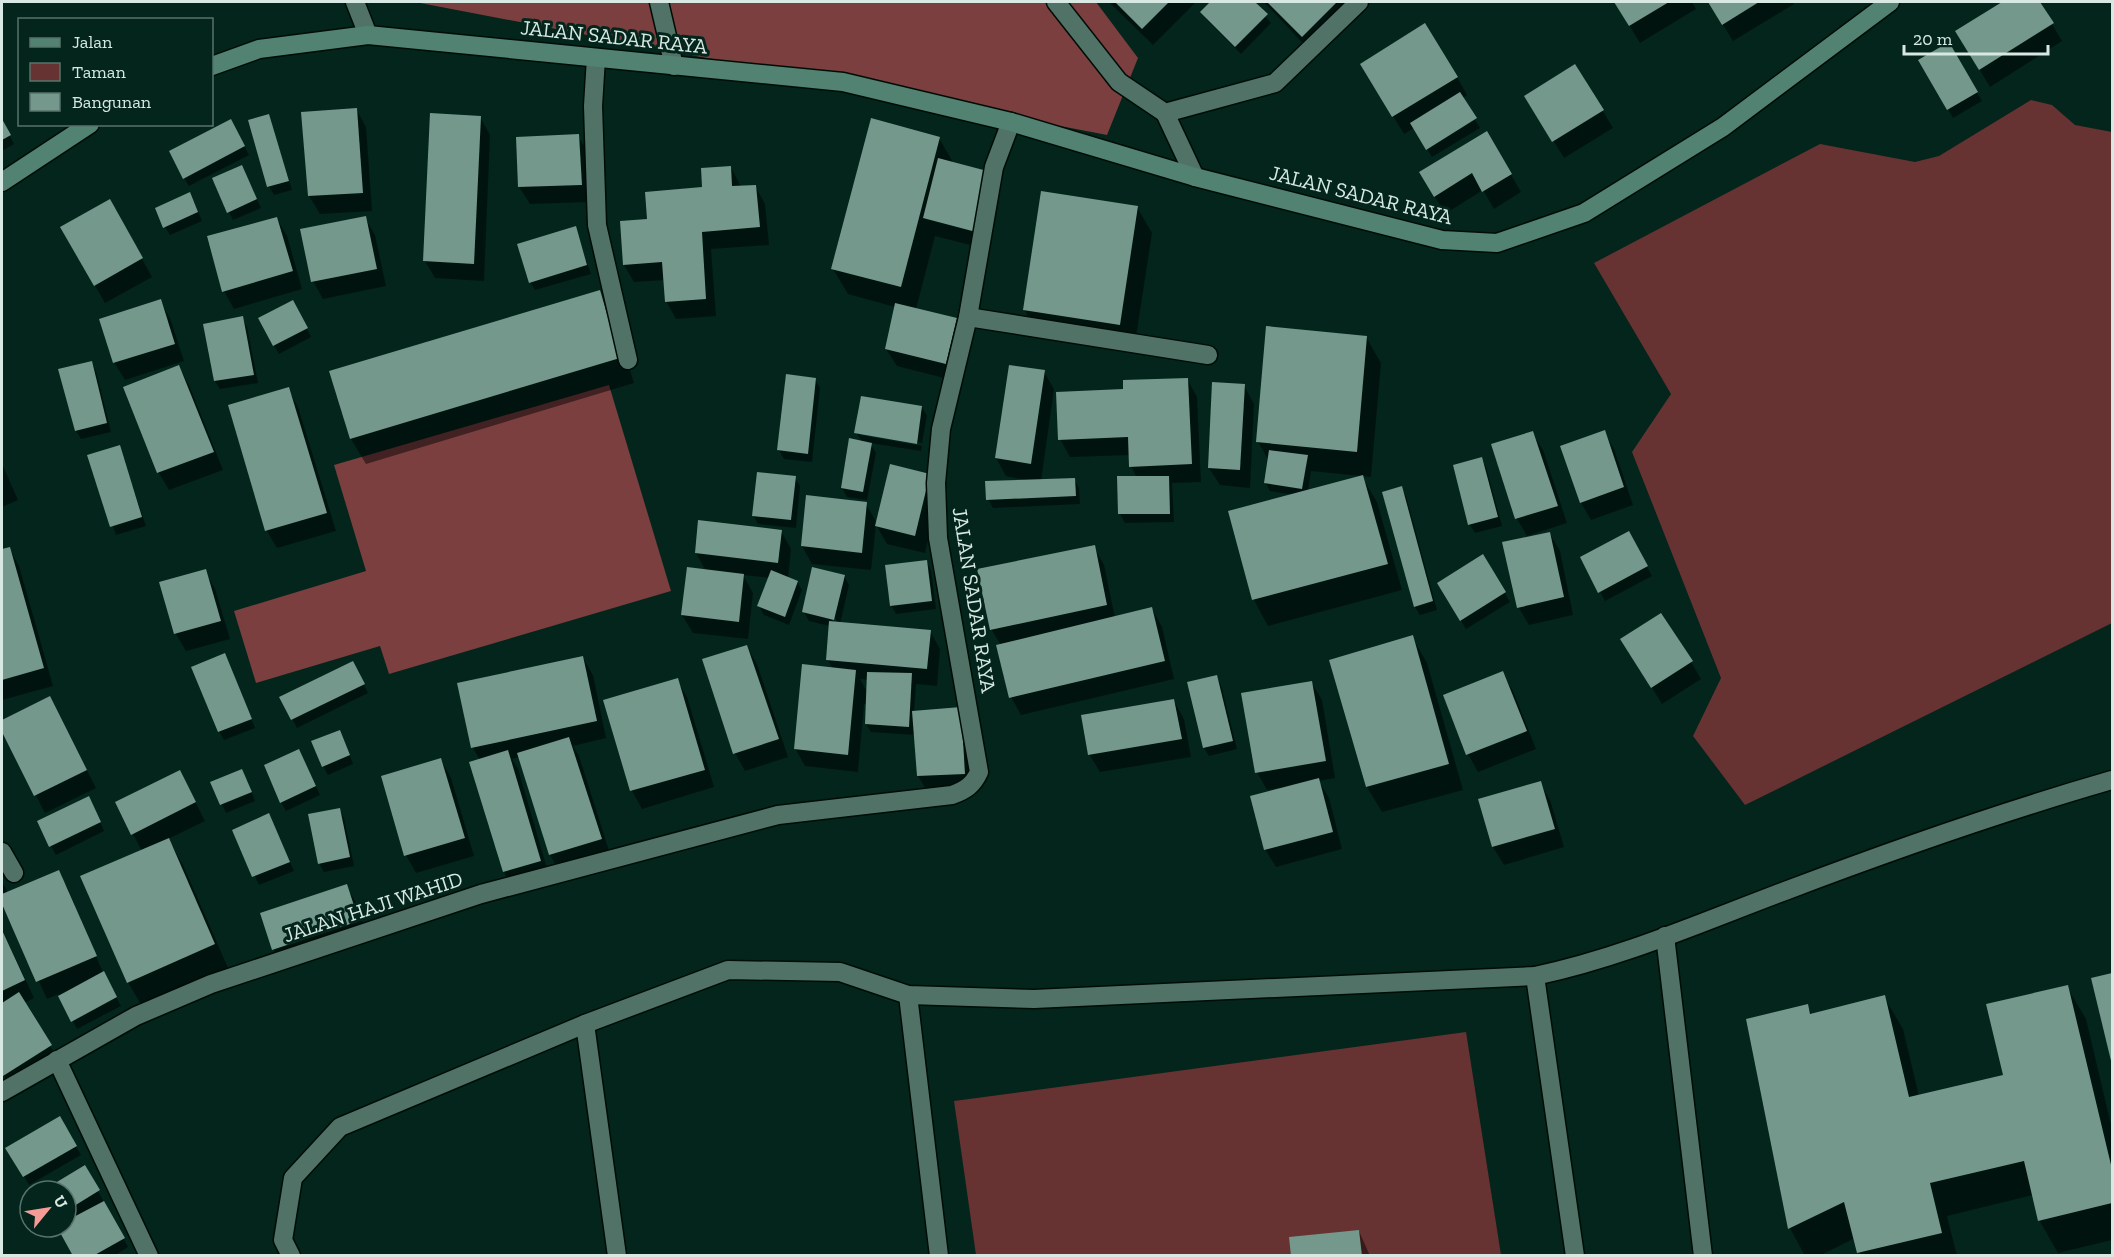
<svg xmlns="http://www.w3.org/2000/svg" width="2114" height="1257" viewBox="0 0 2114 1257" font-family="'Zilla Slab',serif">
  <rect width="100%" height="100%" fill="#03251c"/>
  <g fill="#673232">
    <path d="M2031,100l21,5 23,20 37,7v491l-367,182 -52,-69 28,-58 -89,-226 39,-58 -77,-131 226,-119 95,18 24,-6z"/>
    <path d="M1466,1032l35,223h-525l-22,-154z"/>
  </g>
  <g fill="#7a3f3e">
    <path d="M415,2h681l42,56 -31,77z"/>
    <path d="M609,385l62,206 -282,83 -9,-28 -124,37 -22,-72 132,-40 -32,-106z"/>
  </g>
  <g fill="#0007" fill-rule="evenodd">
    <path d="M1109,2h87l-43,43z"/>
    <path d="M1212,2h41l18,21 -30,31 -34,-34 -5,-8z"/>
    <path d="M1264,2h91l-42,52z"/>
    <path d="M1615,2h77l4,7 -56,34z"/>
    <path d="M1709,2h84l1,2 -61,37z"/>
    <path d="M2005,2h34l23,39 -72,46 -33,-55z"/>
    <path d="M1948,44l34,57 -29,17 -33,-58z"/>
    <path d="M1457,77l10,18 -5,3 18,30 -48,29 -18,-29 -10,6 -32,-52z"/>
    <path d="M356,109l10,18 6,84 -52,3 -11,-18 -6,-83z"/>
    <path d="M1603,111l10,17 -49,30 -27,-44z"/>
    <path d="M269,116l23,74 -18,5 -5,-9z"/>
    <path d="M480,117l10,18 -6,146 -49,-3 -10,-17z"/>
    <path d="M2,122l12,22 -12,7z"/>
    <path d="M235,129l14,26 -60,31 -5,-8z"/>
    <path d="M1487,133l34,59 -27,17 -11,-19 -38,24 -14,-24z"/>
    <path d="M578,136l11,18 2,48 -61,2 -11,-17z"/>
    <path d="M939,138l15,26 36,9 10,18 -14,58 -51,-13 -19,73 40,10 10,18 -10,44 -59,-15 -11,-17 9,-42 -47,-13 -15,-25z"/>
    <path d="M731,167l10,20 14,-1 10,18 4,41 -58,4 5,67 -40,3 -10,-18 -1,-21 -31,2 -10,-17 25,-45 54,-31z"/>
    <path d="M246,175l15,33 -28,12 -4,-8z"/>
    <path d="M110,201l42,76 -47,26 -43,-75z"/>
    <path d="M194,202l8,19 -32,14 -5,-8z"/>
    <path d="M1137,207l15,26 -18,117 -95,-15 -15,-26z"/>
    <path d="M365,218l10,17 11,51 -63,13 -10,-18z"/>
    <path d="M277,219l10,17 15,53 -68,20 -10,-18z"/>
    <path d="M575,228l16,46 -56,16 -5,-8z"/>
    <path d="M599,292l15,26 20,65 -268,81 -15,-25 -20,-67z"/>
    <path d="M160,301l10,17 14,43 -59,19 -11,-18z"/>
    <path d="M297,310l14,27 -32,17 -5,-9z"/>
    <path d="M242,318l5,9 11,56 -38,6 -5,-8z"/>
    <path d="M1366,337l15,26 -10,114 -60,-6 -3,20 54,-14 15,25 25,88 -134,36 -14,-26 -24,-88 64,-17 -24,-4 -5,-9 4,-21 -11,-19z"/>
    <path d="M91,362l5,9 15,61 -30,7 -5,-8z"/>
    <path d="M179,367l10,18 34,85 -54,20 -10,-17 -34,-85z"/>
    <path d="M1044,372l10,17 -13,92 33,-2 5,9 1,16 -87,4 -5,-9 43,-18 -25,-5 -10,-18z"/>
    <path d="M815,379l5,9 -8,74 -28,-3 -5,-9z"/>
    <path d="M1187,379l10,18 4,85 -29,1 2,39 -49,1 -5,-9 -1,-36h18l-6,-12 -1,-11 -60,2 -10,-18z"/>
    <path d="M1244,386l10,18 -4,84 -30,-3 -11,-17z"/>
    <path d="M288,389l10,18 38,124 -59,17 -10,-17 -37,-125z"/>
    <path d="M922,407l5,9 -5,27 -62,-11v3l62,11 -1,5 -51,-8 6,10 -9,47 -20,-3 -5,-9 20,-46 -6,-10z"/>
    <path d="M1604,432l10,17 19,56 -42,15 -10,-17z"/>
    <path d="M1532,433l11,17 24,73 -40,13 -10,-17 -25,-74z"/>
    <path d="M119,447l27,79 -30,9 -27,-79z"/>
    <path d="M1481,458l5,9 16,59 -27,7 -5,-8 -16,-59z"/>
    <path d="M2,464l16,36 -16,7z"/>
    <path d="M929,476l10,17 -14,60 -38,-9 -11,-19 -5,45 -59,-6 -10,-18 64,-42 11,19z"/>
    <path d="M795,478l5,8 -4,42 -38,-4 -5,-9z"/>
    <path d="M1401,488l5,8 31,114 -17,5 -5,-8z"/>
    <path d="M781,531l10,18 -3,29 9,4 5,8 -13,35 -25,-10 -5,-9 11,-28 -27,-3 10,18 -5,46 -55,-6 -11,-18 24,-44 -10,-18z"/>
    <path d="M1628,533l24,43 -47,25 -23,-43z"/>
    <path d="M1550,534l10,17 13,64 -44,10 -10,-17z"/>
    <path d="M1094,547l10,18 11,53 37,-9 10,18 12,52 -153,36 -10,-18 -10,-52 -10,-16z"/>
    <path d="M9,548l10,18 34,120 -51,14v-150z"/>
    <path d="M1483,556l27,46 -44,27 -27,-45z"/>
    <path d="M926,561l5,9 5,39 -40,5 -5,-9z"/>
    <path d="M205,571l10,18 15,50 -44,12 -10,-17 -15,-50z"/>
    <path d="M844,576l5,9 -9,39 90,7 10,18 -3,37 -21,-2 -2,28 46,-3 14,82 -45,3 -11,-18 -3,-41 -44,-3 -5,-8 1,-20h-3l-6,68 -53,-6 -10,-18 38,-79 -5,-9 2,-34 -21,-5 -5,-9zM832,613l6,10h-4l-5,-8zM860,679l8,1 -1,12z"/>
    <path d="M1412,637l15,26 36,127 -81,22 -15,-25 -36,-126z"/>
    <path d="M747,647l10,17 31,93 -43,14 -10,-18z"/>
    <path d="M1633,657l58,5 10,17 -39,25z"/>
    <path d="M583,658l10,17 13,63 -33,8 6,10 32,101 -51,15 -10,-17 -31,-98 -7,2 6,10 32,110 -36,11 -10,-18 -33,-109 9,-3 -7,-12 -14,-64z"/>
    <path d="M229,663l26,65 -31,12 -5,-9z"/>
    <path d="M357,671l11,22 -71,35 -16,-31z"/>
    <path d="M1502,673l11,18 23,58 -58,23 -10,-18z"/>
    <path d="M1216,677l5,8 16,64 -28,7 -5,-8 -16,-65z"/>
    <path d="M677,680l10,17 27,90 -72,22 -10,-18 -27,-90z"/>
    <path d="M1311,682l11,18 13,78 -16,3 10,17 13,51 -66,18 -11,-18 13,-58v-3l-11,2 -10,-18z"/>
    <path d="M49,698l47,90 -51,25 -43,-84v-8z"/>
    <path d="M1174,701l10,18 7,38 -91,15 -11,-18z"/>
    <path d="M344,740l9,24 -25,11 -5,-9z"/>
    <path d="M304,760l16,35 -34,16 -5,-9z"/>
    <path d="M441,760l10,18 23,78 -58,17 -10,-18z"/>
    <path d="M180,772l25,49 -37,18 15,26 46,105 -86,38 -15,-26 14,-131 -9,-17z"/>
    <path d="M247,780l8,21 -29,12 -14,-30z"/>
    <path d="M1540,783l10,17 14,47 -60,18 -11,-18 -13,-47z"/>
    <path d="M93,806l11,25 -48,24 -5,-9z"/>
    <path d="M339,809l5,9 10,48 -30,6 -5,-9z"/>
    <path d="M269,815l25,56 -35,14 -25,-55z"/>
    <path d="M58,872l10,17 36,86 17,31 -44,23 -18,-35 -12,5 -45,-98v-19l6,11z"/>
    <path d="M346,886l11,18 11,35 -84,28 -10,-17 -12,-36z"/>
    <path d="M2,929l32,69 -10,5 37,61 -47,29 -12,-21z"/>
    <path d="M2112,975v88l-20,-84z"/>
    <path d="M2067,987l19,32 26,110v111l-54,13 -19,-33 -6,-25 -86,21 10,40h-96l-6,-18 -36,18h-14l-15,-28 -42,-208 59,-14 5,9 72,-18 19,32 16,67 86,-20z"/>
    <path d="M59,1118l22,37 -52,30 -21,-37z"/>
    <path d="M85,1167l43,80 -14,9h-40l-8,-29v-36h-22z"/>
    <path d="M1359,1231l11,25h-77z"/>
  </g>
  <g fill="#74988b">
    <path d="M1115,2h54l-27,27z"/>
    <path d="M1210,2h45l13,12 -33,33 -35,-35z"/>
    <path d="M1267,2h70l-35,35z"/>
    <path d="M1614,2h55l-40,24z"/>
    <path d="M1708,2h51l-37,23z"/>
    <path d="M2002,2h38l14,21 -75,47 -24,-39z"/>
    <path d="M1425,23l33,54 -66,40 -32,-53z"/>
    <path d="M1949,42l29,50 -31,18 -29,-50z"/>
    <path d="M1575,64l29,46 -52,32 -28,-46z"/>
    <path d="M1460,92l17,26 -51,32 -16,-27z"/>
    <path d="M357,108l6,85 -55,3 -7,-84z"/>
    <path d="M430,113l51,3 -7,148 -51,-3z"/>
    <path d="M269,114l20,67 -22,6 -19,-67z"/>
    <path d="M871,118l69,19 -39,150 -70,-18z"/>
    <path d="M2,119l9,16 -9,5z"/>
    <path d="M231,119l14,27 -62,33 -14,-28z"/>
    <path d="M1487,131l25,43 -30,18 -10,-19 -38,24 -15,-25z"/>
    <path d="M579,134l3,51 -64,2 -2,-50z"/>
    <path d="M938,158l53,14 -15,60 -53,-14z"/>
    <path d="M242,165l15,34 -30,14 -15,-35z"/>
    <path d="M731,166l1,20 24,-1 4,42 -58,5 4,67 -41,3 -3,-40 -39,3 -3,-44 27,-2 -2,-27 57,-5 -1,-19z"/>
    <path d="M1041,191l97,15 -18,119 -97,-15z"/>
    <path d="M190,192l8,20 -35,16 -8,-20z"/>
    <path d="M110,199l33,59 -49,28 -34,-59z"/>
    <path d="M366,216l11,53 -66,13 -11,-53z"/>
    <path d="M277,217l16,54 -71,21 -15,-56z"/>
    <path d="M576,226l11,39 -58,18 -12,-39z"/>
    <path d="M600,290l20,68 -270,81 -21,-68z"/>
    <path d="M161,299l14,45 -62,19 -14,-44z"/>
    <path d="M293,300l15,28 -35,18 -15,-28z"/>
    <path d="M895,303l62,15 -11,46 -61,-15z"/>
    <path d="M243,316l11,59 -40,6 -11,-57z"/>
    <path d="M1266,326l101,10 -10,116 -101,-10z"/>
    <path d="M92,361l15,62 -32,8 -17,-62z"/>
    <path d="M179,365l35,87 -57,21 -34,-86z"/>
    <path d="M1009,365l36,5 -14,94 -36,-6z"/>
    <path d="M786,374l30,4 -8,76 -31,-4z"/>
    <path d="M1188,378l4,86 -63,3 -1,-30 -70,3 -2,-48 67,-3v-9z"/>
    <path d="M1212,382l33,2 -5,86 -32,-2z"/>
    <path d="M289,387l38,126 -62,18 -37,-126z"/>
    <path d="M861,396l61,10 -5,38 -63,-11z"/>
    <path d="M1605,430l19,57 -44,16 -20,-57z"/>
    <path d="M1533,431l25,75 -43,13 -24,-75z"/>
    <path d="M849,438l23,5 -9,49 -22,-4z"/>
    <path d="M120,445l22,72 -32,10 -23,-72z"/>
    <path d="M1269,450l39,5 -6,34 -38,-6z"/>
    <path d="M1482,457l16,60 -30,8 -15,-60z"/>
    <path d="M890,464l40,10 -15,62 -40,-10z"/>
    <path d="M757,472l39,4 -5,44 -39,-4z"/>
    <path d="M1363,475l25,89 -136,36 -24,-89z"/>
    <path d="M1117,476h52l1,38h-52z"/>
    <path d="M1075,478l1,18 -90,4 -1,-19z"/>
    <path d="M1402,486l31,115 -19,6 -32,-115z"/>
    <path d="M806,495l61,7 -5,51 -61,-7z"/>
    <path d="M698,520l84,10 -4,33 -83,-10z"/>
    <path d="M1629,531l19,35 -50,27 -18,-36z"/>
    <path d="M1550,532l14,65 -47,11 -15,-66z"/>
    <path d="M1095,545l12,60 -117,25 -13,-61z"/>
    <path d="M10,547l34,121 -42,12v-131z"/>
    <path d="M1483,554l23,38 -46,29 -23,-38z"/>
    <path d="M927,560l5,41 -42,5 -5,-41z"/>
    <path d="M687,567l57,7 -5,48 -58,-7z"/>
    <path d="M812,567l33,8 -11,45 -32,-8z"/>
    <path d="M206,569l15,52 -47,13 -15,-52z"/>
    <path d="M771,570l27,11 -13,36 -28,-11z"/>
    <path d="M1152,607l13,54 -156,37 -13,-53z"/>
    <path d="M1661,613l32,48 -42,27 -31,-49z"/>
    <path d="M829,621l102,9 -4,39 -101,-9z"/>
    <path d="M1413,635l36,129 -83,23 -37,-127z"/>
    <path d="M747,645l32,94 -46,15 -31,-95z"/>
    <path d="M225,653l27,66 -34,13 -27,-65z"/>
    <path d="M583,656l14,65 -126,27 -14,-65z"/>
    <path d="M353,661l12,23 -74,36 -12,-23z"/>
    <path d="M802,664l54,6 -8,85 -54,-6z"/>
    <path d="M1503,671l24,60 -61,24 -23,-60z"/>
    <path d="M867,672l45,1 -3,54 -44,-3z"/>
    <path d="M1217,675l16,66 -30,7 -16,-66z"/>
    <path d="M678,678l27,92 -75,21 -27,-91z"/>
    <path d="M1312,681l14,80 -71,12 -14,-80z"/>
    <path d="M50,696l37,74 -53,26 -32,-64v-12z"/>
    <path d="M1174,699l8,40 -94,16 -7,-40z"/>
    <path d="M961,707l4,67 -48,2 -5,-65z"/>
    <path d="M340,730l10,25 -28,12 -11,-26z"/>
    <path d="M569,737l33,102 -53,16 -32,-102z"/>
    <path d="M299,749l17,37 -36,17 -16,-38z"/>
    <path d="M508,750l33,111 -38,11 -34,-110z"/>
    <path d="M441,758l24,80 -61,18 -23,-80z"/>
    <path d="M242,769l10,23 -32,13 -10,-23z"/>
    <path d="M180,770l16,32 -65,33 -16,-33z"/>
    <path d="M1319,778l14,54 -69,18 -14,-54z"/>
    <path d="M1541,781l14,48 -63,18 -14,-48z"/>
    <path d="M89,796l12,26 -52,25 -12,-26z"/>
    <path d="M340,808l10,49 -32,7 -10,-50z"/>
    <path d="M269,813l21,49 -38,15 -20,-47z"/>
    <path d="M169,838l46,106 -88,39 -47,-107z"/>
    <path d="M59,870l38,86 -61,26 -34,-78v-10z"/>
    <path d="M347,884l12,37 -87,29 -12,-37z"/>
    <path d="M2,930l23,50 -23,11z"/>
    <path d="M104,971l13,26 -46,25 -13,-26z"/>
    <path d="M2112,973v92l-21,-87z"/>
    <path d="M2068,985l44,184v34l-74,18 -14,-60 -94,22 12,50 -85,20 -13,-51 -56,27 -42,-210 62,-15 2,10 75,-19 24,102 94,-22 -17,-71z"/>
    <path d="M19,992l33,53 -49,31 -1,-73z"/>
    <path d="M60,1116l17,30 -54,31 -18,-29z"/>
    <path d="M85,1165l15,25 -34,21v-20h-24z"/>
    <path d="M104,1201l21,37 -32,18h-20l-16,-29h9v-6z"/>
    <path d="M1359,1230l3,26h-71l-2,-19z"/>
  </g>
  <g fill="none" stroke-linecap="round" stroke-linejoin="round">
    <g stroke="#000d07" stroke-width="21">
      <g id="street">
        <path d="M355,2l13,33"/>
        <path d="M659,2l15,64"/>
        <path d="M1056,2l63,80 46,31 110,-30 84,-81"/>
        <path d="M596,58l-3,48 4,119 31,135"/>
        <path d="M1165,113l30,64"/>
        <path d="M968,317l240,38"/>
        <path d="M2,852l12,21"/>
        <path d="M1665,936l38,320"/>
        <path d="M1535,976l40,280"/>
        <path d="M908,995l31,261"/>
        <path d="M585,1024l32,232"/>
        <path d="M57,1060l92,196"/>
        <path d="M2,1092l134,-76 75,-32 270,-90 297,-79 174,-20c14,-5 21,-10 27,-23l-41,-234 -2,-55 5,-54 27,-112 26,-150 17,-45"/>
        <path d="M291,1256l-8,-16 10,-62 47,-51 245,-103 143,-54 112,2 68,23 126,4 501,-23c86,-18 167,-54 250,-85 108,-41 216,-79 327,-111"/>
      </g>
    </g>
    <g stroke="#000d07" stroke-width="21">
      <g id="secondary">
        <path d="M212,66l47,-17 109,-14 475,47 168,40 184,55 247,63 55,3 87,-30 139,-86 167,-125"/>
        <path d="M2,182l88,-58"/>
      </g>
    </g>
    <use href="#street" stroke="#517367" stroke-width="18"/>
    <use href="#secondary" stroke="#528272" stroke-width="18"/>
  </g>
  <g text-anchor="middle" stroke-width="6" stroke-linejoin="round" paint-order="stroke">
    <g font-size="21" fill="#d7e9e2" stroke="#03251c">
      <text transform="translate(614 37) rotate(6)" y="7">JALAN SADAR RAYA</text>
      <text transform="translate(1361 195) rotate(14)" y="7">JALAN SADAR RAYA</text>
      <text transform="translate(974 600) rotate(81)" y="7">JALAN SADAR RAYA</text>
      <text transform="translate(373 907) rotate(-18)" y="7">JALAN HAJI WAHID</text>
    </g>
  </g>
  <rect width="2114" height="1257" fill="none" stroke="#d7e9e2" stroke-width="6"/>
  <rect x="18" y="18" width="195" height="108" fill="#03251c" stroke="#58736b" stroke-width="1.5"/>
  <rect x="30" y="38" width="30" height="9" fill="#528272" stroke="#58736b" stroke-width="1.5"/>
  <text x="72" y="48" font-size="18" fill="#d7e9e2">Jalan</text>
  <rect x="30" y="63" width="30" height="18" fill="#673232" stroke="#58736b" stroke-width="1.5"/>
  <text x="72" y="78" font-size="18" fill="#d7e9e2">Taman</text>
  <rect x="30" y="93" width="30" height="18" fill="#74988b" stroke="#58736b" stroke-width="1.5"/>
  <text x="72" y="108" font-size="18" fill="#d7e9e2">Bangunan</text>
  <g transform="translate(48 1209) rotate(60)"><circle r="28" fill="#03251c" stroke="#58736b" stroke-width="1.5"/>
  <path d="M0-4.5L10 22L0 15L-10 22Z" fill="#f59b98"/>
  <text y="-9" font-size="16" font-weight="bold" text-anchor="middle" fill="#d7e9e2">U</text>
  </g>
  <path d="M1904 45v9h144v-9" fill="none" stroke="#d7e9e2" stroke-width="3"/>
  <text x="1913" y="45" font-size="18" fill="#d7e9e2" stroke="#03251c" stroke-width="4.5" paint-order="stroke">20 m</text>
</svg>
